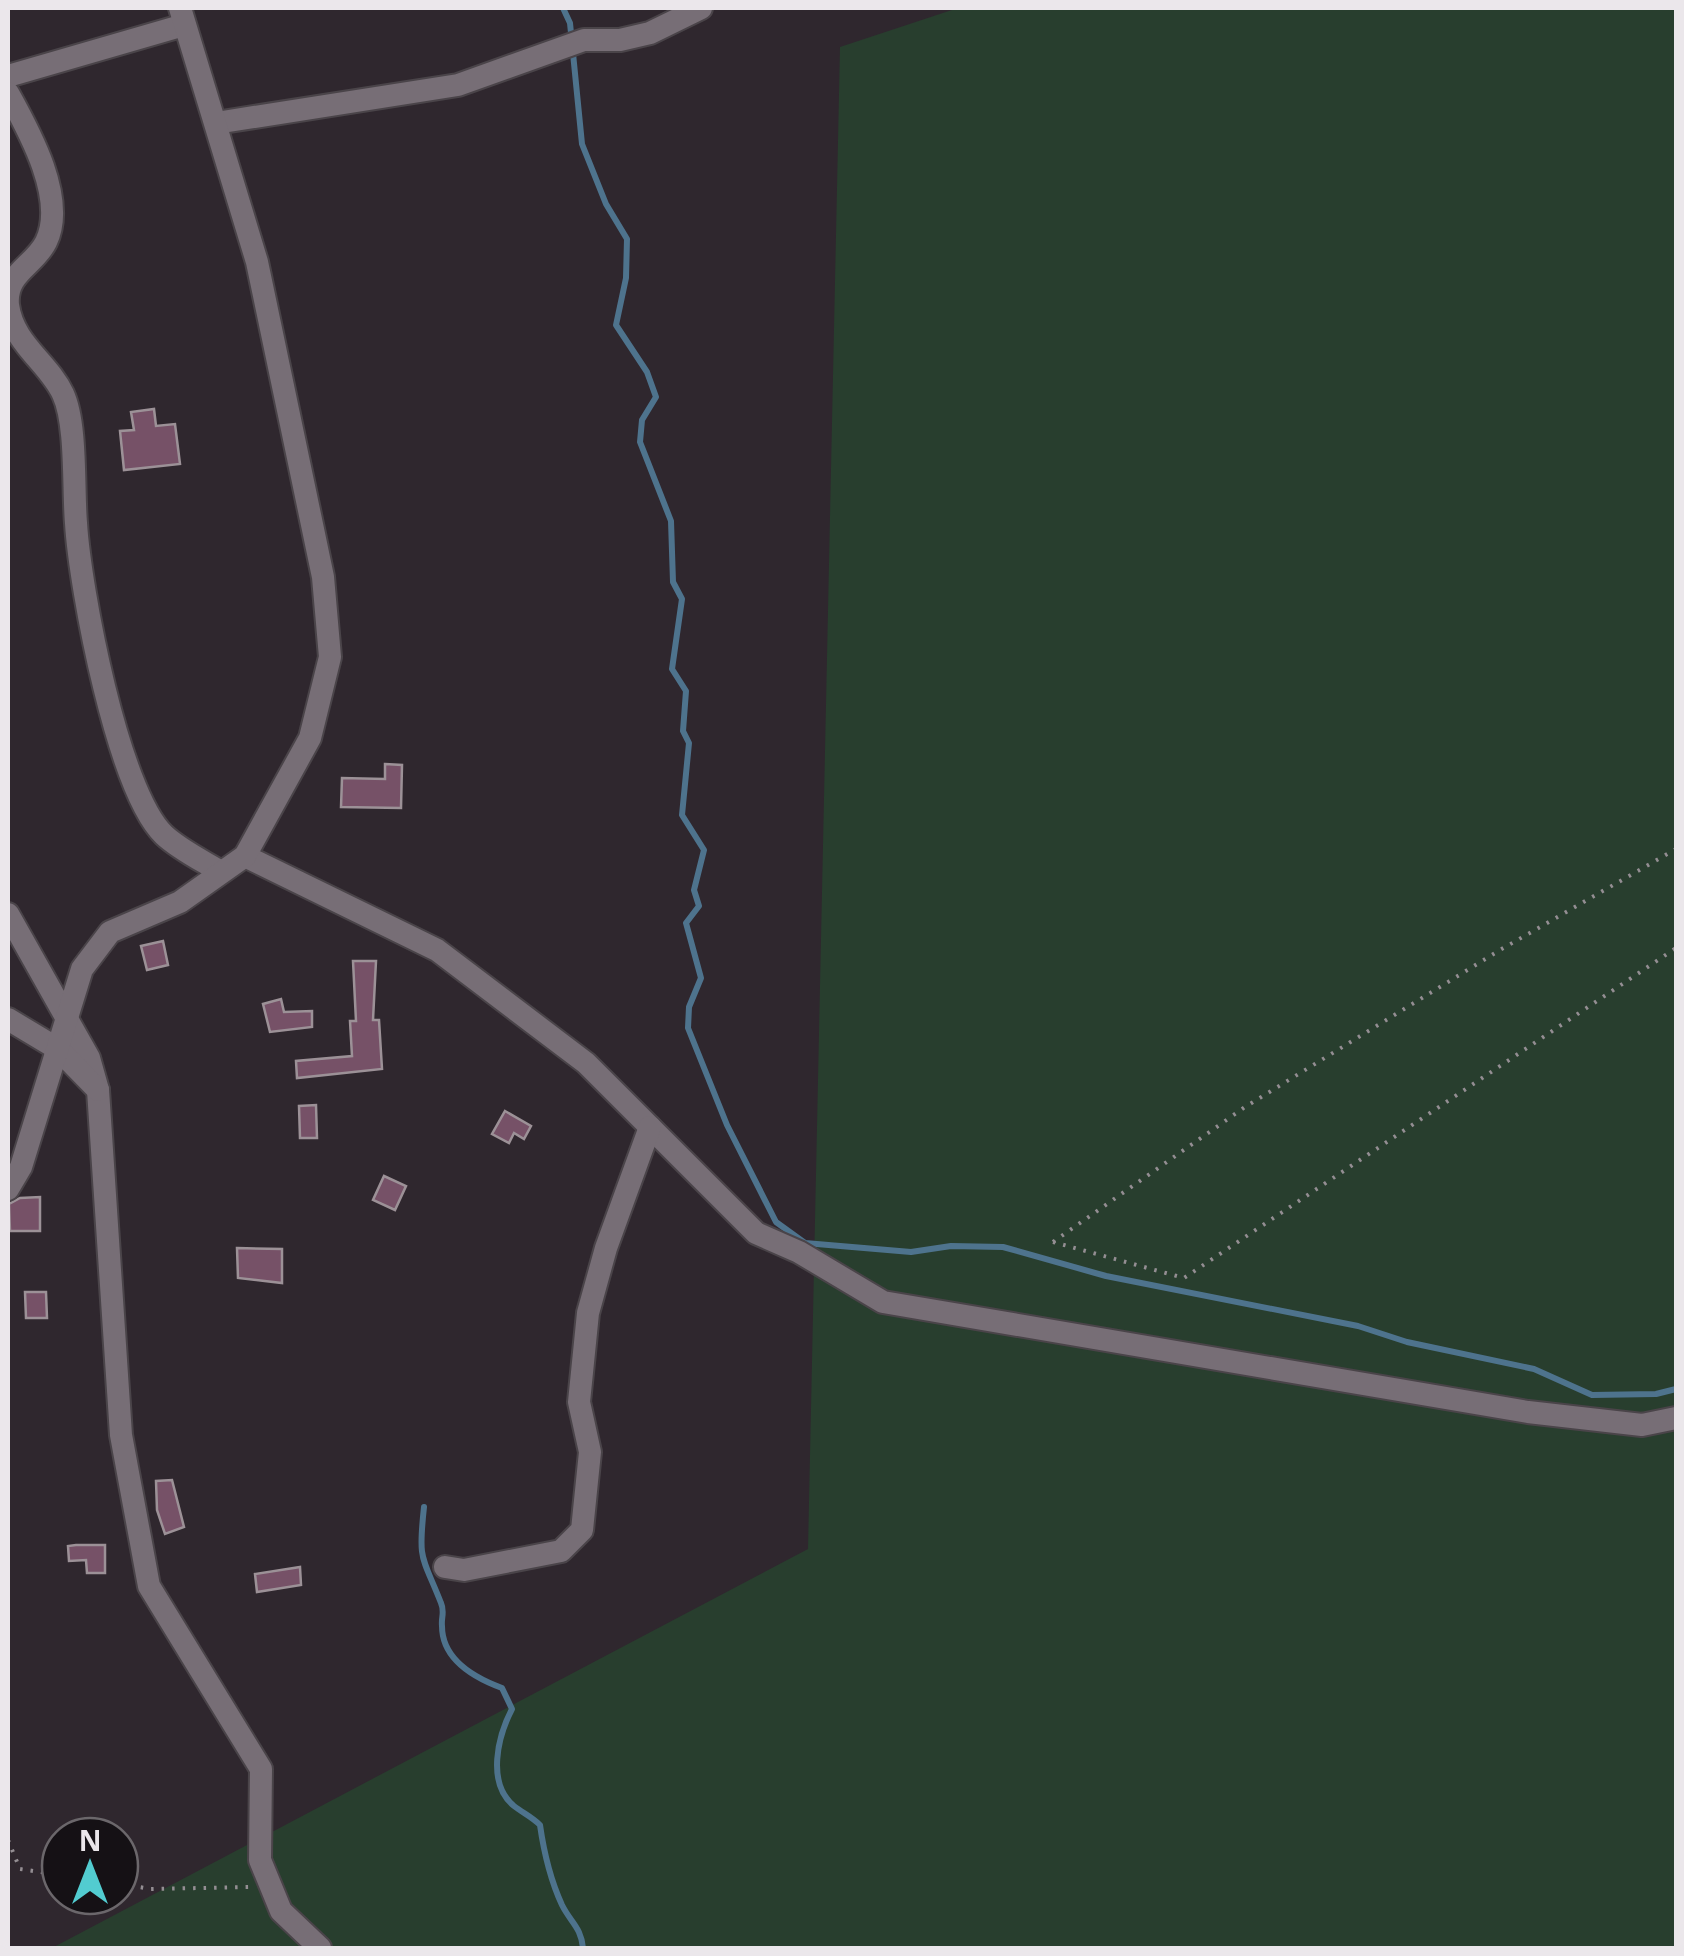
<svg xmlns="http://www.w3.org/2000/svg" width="1684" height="1956" viewBox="0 0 1684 1956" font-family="'Noto Sans',sans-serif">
  <rect width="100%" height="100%" fill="#2f272e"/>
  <path fill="#283e2e" d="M958,8h718v1940h-1624l756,-399 32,-1502z"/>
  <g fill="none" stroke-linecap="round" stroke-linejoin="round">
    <g stroke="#4e738d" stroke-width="6">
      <path d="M563,8l7,15 12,121 24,60 21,35 -1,39 -10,47 31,47 9,25 -14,23 -2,22 31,79 2,61 9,17 -10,70 14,22 -3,40 6,12 -7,72 22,35 -10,40 5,16 -13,17 15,55 -12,29 -1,21 39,97 49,97 29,21 106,9 40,-6 52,1 103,29 252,50 49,16 127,27 58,26 64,-1 20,-5"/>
      <path d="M424,1507c-6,55 -2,48 17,96 4,9 0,14 1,23 0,34 33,52 60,62l10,21c-14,27 -26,74 2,97 9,7 18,11 26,19 4,28 10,54 22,80 9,18 19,22 21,43"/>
    </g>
  </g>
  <g fill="#765167" stroke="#9c9197" stroke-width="2.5">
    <path d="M154,409l2,17 19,-2 5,40 -56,6 -4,-39 14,-1 -3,-18z"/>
    <path d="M385,764l17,1 -1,43 -60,-1 1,-29 43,1z"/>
    <path d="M163,941l5,24 -21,5 -6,-24z"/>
    <path d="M353,961h23l-3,59h6l3,49 -85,9 -1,-17 56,-5 -2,-35h6z"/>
    <path d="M281,999l3,13 28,-1v16l-42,5 -7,-28z"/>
    <path d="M316,1105l1,33h-17l-1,-32z"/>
    <path d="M505,1111l26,15 -7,13 -10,-6 -5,10 -17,-9z"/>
    <path d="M384,1176l22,10 -11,24 -22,-10z"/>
    <path d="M40,1197v34h-30l-1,-27 11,-6z"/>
    <path d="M237,1248l45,1v34l-44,-5z"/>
    <path d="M25,1292h21l1,26h-21z"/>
    <path d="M172,1480l12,47 -19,7 -8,-24 -1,-29z"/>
    <path d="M76,1545h29v28h-18l-1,-13 -17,1 -1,-15z"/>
    <path d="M300,1567l1,18 -44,7 -2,-18z"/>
  </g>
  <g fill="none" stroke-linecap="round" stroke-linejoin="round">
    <g stroke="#4a4449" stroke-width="26">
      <g id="street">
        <path d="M8,76l176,-51"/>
        <path d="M8,93c21,38 59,106 38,149 -12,24 -41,31 -38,63 5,39 40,57 55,89 14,30 10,95 13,129 4,66 42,268 88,312 16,15 39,26 57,37"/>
        <path d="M216,123l242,-38 126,-45h36l30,-7 51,-25"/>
        <path d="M245,856l192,94 149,113 170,170 43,19 84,50 645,110 114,13 34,-7"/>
        <path d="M8,914l81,144 9,32 23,345 28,151 112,183 -1,91 21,51 39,37"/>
        <path d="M8,1019l50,30 40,41"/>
        <path d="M8,1189l13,-22 61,-198 28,-37 70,-30 65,-46 65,-118 20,-81 -7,-80 -66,-315 -77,-254"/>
        <path d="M445,1567l19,3 97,-19 21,-21 8,-78 -11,-50 9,-89 18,-65 44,-121"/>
      </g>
    </g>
    <g stroke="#948e93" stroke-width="4" stroke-dasharray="2.5 8" stroke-linecap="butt">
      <path d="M1053,1242l192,-135 255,-157 176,-101"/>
      <path d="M1053,1242l131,36 492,-330"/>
      <path d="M8,1840l12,29 40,6"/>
      <path d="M120,1884l31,5 99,-2"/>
    </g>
    <use href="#street" stroke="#776e76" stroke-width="22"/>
  </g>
  <rect width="1684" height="1956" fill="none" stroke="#ebe7eb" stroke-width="20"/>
  <g transform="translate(90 1866)"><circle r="48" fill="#151115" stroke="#6b676b" stroke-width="2.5"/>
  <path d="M0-8L18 38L0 25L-18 38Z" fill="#52ccd0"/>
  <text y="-15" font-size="28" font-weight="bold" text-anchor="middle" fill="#ebe7eb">N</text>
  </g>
</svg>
